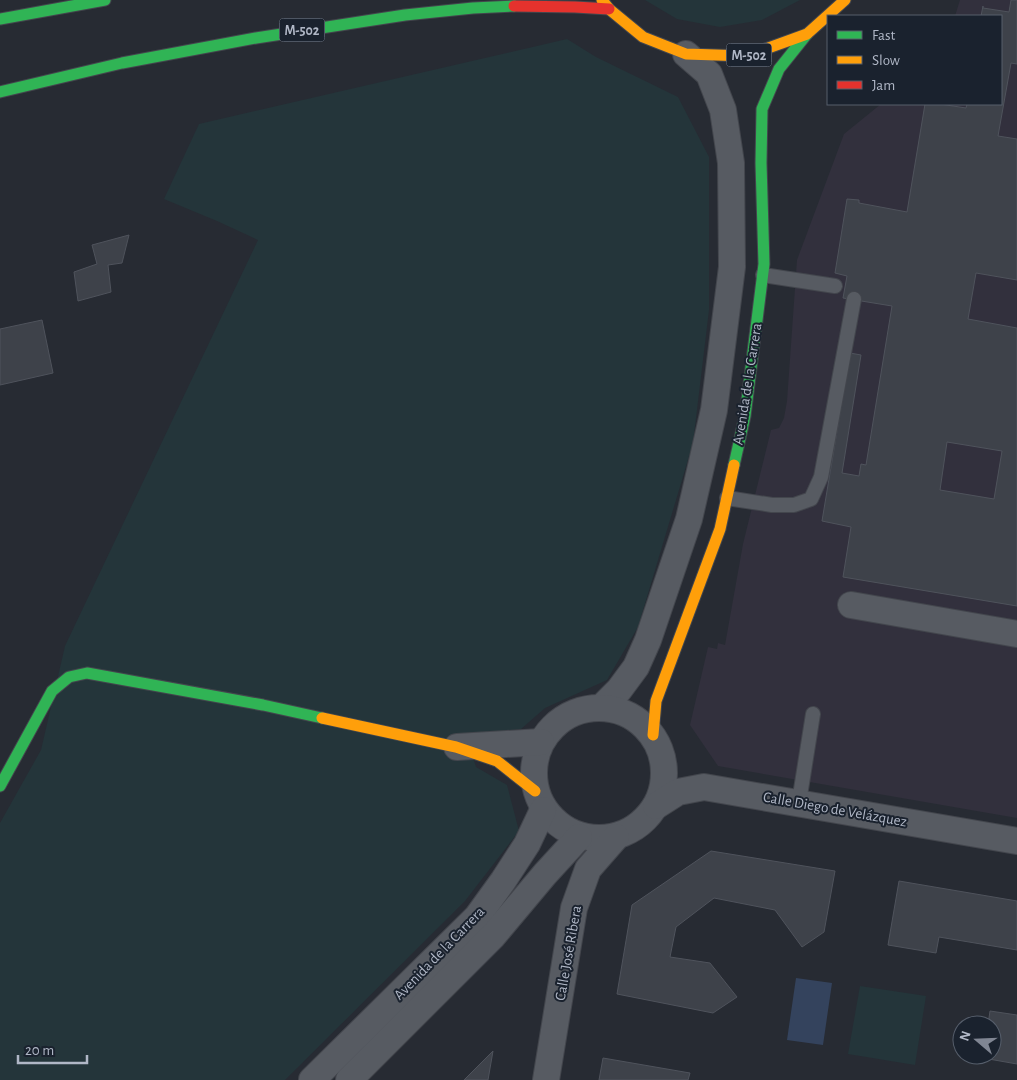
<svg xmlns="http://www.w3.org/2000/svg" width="1017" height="1080" viewBox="0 0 1017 1080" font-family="'Alegreya Sans',sans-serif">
  <rect width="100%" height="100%" fill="#272b33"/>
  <path fill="#32303d" d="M960,0h57v818l-299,-52 -28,-41 18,-78 9,2 1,-6 7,2 18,-101 28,-114 8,-2 5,-10 3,-17 10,-141 47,-126 37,-30h120v-88h-46z"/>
  <g fill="#24353a">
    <path d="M645,0h155l-38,20 -42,7 -43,-8z"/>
    <path d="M567,39l29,18 82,40 31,60v153l-16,133 -55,184 -31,53 -62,28 -24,21 -55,6 10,32 31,18 12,46 -54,70 -180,179h-285v-257l41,-73 24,-104 193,-406 -41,-19 -53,-22 35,-75z"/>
    <path d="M860,986l66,10 -11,69 -67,-11z"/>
  </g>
  <path fill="#34435d" d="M796,978l36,5 -9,62 -36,-5z"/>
  <g fill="#3e424a" stroke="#4f535c" fill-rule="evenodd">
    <path d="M1011,0h6v64l-6,-1 -13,73 19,3v141l-41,-7 -8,46 49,9v278l-174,-29 8,-50 -29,-6 28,-168 11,2 -19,118 17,3 2,-12 5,1 26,-159 -49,-8 4,-22 -12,-3 12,-74 12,1v3l48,9 18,-108h15l26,4 1,-4h34v-88h-20l2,-10v2l26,4zM947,442l55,9 -8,48 -54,-9z"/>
    <path d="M129,235l-7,28 -14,2 3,27 -33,9 -4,-29 23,-8 -5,-19z"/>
    <path d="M42,320l11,53 -53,12v-56z"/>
    <path d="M711,851l124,20 -11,61 -22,15 -27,-37 -61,-12 -38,29 -6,30 40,6 27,34 -24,16 -96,-19 15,-89z"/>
    <path d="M899,881l118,20v49l-78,-13 -3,16 -48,-8z"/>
    <path d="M990,1011l27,4v49l-34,-6v-3h9v-30h-4z"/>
    <path d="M493,1051l-5,29h-24z"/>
    <path d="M603,1058l87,15 -2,7h-89z"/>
  </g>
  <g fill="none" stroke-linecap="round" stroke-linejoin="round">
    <g stroke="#43464d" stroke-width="16">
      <g id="lane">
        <path d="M763,275l72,11"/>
        <path d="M727,498l45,7h22l17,-6 10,-22 33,-178"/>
        <path d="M799,802l14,-88"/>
      </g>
    </g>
    <g stroke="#43464d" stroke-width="28">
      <g id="street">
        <path d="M851,605l166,29"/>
        <path d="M602,707l17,-17 17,-23 12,-27 41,-121 25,-109 18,-143 -1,-104 -8,-53 -14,-36 -23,-20"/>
        <circle cx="599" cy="773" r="65"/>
        <path d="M457,747l84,-5"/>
        <path d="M656,806l22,-14 26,-5 313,54"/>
        <path d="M312,1080l165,-163 26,-36 24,-37 16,-34"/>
        <path d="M349,1080l144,-144 52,-62 34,-37"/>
        <path d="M546,1080l28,-172 14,-39 28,-32"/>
      </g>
    </g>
    <g stroke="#43464d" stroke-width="13">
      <g id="fast">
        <path d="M0,19l105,-19"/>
        <path d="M0,92l122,-29 134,-25 149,-23 68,-7 41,-2"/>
        <path d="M734,465l11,-49 19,-152 -3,-101 1,-54 17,-40 28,-35"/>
        <path d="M0,786l52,-95 17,-14 18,-4 176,32 59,13"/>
      </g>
    </g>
    <g stroke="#43464d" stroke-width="13">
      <g id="slow">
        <path d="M602,0l7,9 34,28 43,17 60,2 61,-22 38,-34"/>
        <path d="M322,718l134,29 41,14 38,30"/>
        <path d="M653,735l3,-34 64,-172 14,-64"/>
      </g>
    </g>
    <g stroke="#43464d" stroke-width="13">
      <path id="jam" d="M514,6l61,1 34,2"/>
    </g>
    <use href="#lane" stroke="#575b62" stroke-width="14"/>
    <use href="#street" stroke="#575b62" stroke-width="26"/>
    <use href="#fast" stroke="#30b455" stroke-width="11"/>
    <use href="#slow" stroke="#ff9f0a" stroke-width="11"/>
    <use href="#jam" stroke="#e5322d" stroke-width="11"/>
  </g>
  <g text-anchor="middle" stroke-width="4" stroke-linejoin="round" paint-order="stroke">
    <g fill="#1a222e" stroke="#838a98" stroke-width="1">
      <rect x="279.5" y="18.5" width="45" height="23" rx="4"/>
      <rect x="726.5" y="43.5" width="45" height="23" rx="4"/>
    </g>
    <g font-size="14" font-weight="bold" fill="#b0b7c6">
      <text x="302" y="35">M-502</text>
      <text x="749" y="60">M-502</text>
    </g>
    <g font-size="15" fill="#b0b7c6" stroke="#1a222e">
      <text transform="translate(747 384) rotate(-81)" y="5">Avenida de la Carrera</text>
      <text transform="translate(835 809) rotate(10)" y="5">Calle Diego de Velázquez</text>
      <text transform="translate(439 953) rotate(-46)" y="5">Avenida de la Carrera</text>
      <text transform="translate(568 953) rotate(-80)" y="5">Calle José Ribera</text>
    </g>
  </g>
  <rect x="827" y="15" width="175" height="90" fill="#1a222e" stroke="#565e6b"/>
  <rect x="837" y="31" width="25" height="8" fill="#30b455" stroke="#565e6b"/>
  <text x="872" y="40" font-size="15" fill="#b0b7c6">Fast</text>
  <rect x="837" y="56" width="25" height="8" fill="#ff9f0a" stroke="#565e6b"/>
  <text x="872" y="65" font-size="15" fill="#b0b7c6">Slow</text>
  <rect x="837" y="81" width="25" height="8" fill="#e5322d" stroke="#565e6b"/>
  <text x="872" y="90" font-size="15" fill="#b0b7c6">Jam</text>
  <g transform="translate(977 1040) rotate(289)"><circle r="24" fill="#1a222e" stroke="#565e6b"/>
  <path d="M0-4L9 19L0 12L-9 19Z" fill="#808693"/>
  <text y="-8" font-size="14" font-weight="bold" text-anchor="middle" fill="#b0b7c6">N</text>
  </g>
  <path d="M18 1055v8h69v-8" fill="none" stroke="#b0b7c6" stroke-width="2.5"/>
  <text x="25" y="1055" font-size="15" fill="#b0b7c6" stroke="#1a222e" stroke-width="4" paint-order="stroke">20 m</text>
</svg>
